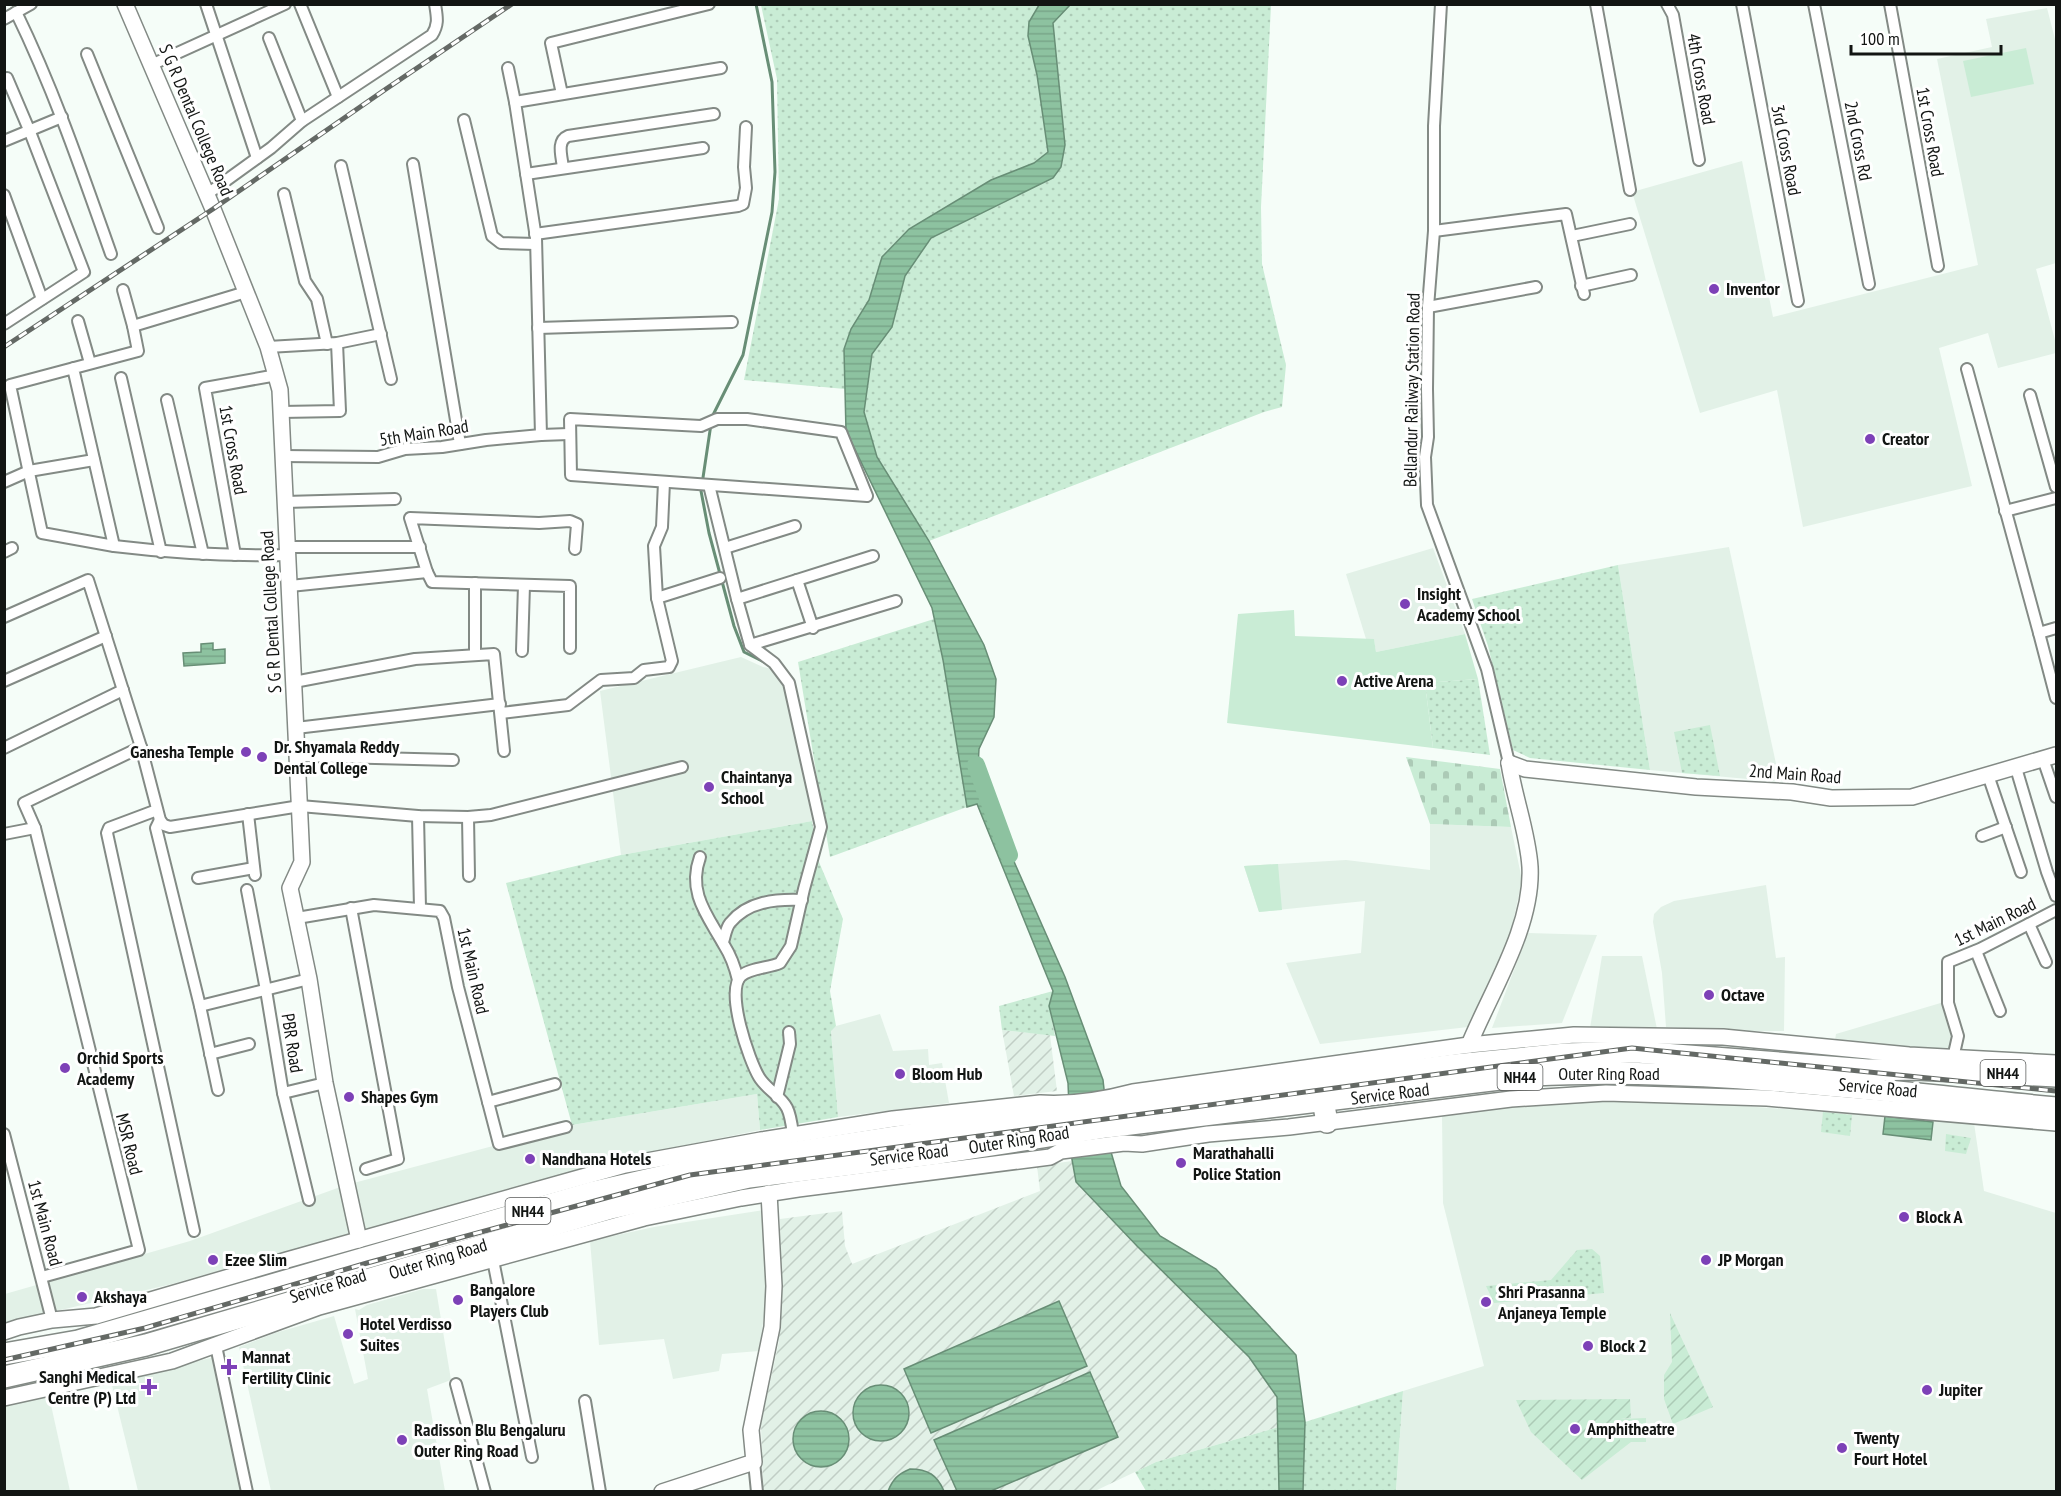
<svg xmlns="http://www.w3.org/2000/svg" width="2061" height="1496" viewBox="0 0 2061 1496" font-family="'PT Sans Narrow',sans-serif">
  <defs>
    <pattern id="industrial-furrows" width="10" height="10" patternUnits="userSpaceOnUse" patternTransform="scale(1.5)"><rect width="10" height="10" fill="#e2f1e7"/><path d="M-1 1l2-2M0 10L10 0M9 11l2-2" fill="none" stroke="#c1cec5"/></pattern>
    <pattern id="grass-dots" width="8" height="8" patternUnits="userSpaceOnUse" patternTransform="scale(1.5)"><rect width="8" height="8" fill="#c9ecd5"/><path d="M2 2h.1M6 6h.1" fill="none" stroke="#accab6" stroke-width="1.8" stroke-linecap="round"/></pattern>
    <pattern id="cemetery-stones" width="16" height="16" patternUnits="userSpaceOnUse" patternTransform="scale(1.5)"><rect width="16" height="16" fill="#c9ecd5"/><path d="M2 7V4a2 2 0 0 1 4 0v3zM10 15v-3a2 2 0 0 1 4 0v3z" fill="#accab6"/></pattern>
    <pattern id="garden-furrows" width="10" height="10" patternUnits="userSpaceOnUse" patternTransform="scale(1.5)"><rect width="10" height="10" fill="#c9ecd5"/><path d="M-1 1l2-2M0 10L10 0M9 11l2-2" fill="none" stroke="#accab6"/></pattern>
    <pattern id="water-rules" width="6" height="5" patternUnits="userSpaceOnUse" patternTransform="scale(1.5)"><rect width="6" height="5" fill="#8dc2a0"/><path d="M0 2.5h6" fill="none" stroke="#79a689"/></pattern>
  </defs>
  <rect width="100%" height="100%" fill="#f5fdf8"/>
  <g fill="#e2f1e7">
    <path d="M2047,8l9,35v220l-20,6 20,75v9l-58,15 -10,-35 -49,15 33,138 -169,41 -26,-137 -77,23 -68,-221 110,-31 31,156 205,-52 -41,-206 55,-12 -6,-28z"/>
    <path d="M1729,547l51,235 -130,-12 -32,-205z"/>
    <path d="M1433,548l32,86 -89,18 -2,-12 -8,-1 -20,-65z"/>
    <path d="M741,657l22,10 22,4 27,150 -191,34 -21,-164z"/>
    <path d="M1430,824l81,3 11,53 -13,61 -41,86 -148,17 -34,-81 75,-10 4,-52 -106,11 -15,-46 102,-6 84,10z"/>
    <path d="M1766,885l10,73 9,-1 -1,74h-41l-77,-4 -4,-54 -9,-51 1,-8 7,-7 13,-6z"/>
    <path d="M1528,933l69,2 -35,88 -70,5z"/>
    <path d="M1602,956h40l15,73 -67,-1z"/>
    <path d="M1944,1002l9,35 -4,14 -114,-11 1,-6z"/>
    <path d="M880,1014l13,37 35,-2 1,16 13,-2 7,40 -111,14 -7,-87 5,-4z"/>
    <path d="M757,1094l3,36 -152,31 -436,123 -167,39v-29l185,-53 156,-56 226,-60z"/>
    <path d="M1608,1099h42l324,24 10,68 72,22v278l-660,1 7,-101 81,-25 -41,-163 -1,-88 76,-9z"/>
    <path d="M764,1210l4,78 -9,63 -37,3 -3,17 -46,8 -9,-40 -65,6 -9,-104 64,-14z"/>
    <path d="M423,1289h13l15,91 -24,9 18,102h-174l-32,-144 36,-14 59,-17 20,68 14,-5 -13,-70 4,1 8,-5z"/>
    <path d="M215,1357l28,134h-105l-27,-110z"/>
    <path d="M49,1396l21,95h-65l-1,-86z"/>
  </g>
  <g fill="url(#industrial-furrows)">
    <path d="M1002,1030l48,5 7,56 -43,5z"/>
    <path d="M1072,1161l4,21 61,64 112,111 28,40 2,30 -123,35 -61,29 -332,1 -2,-68 18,-83 2,-46 -1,-76 62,-8 3,35 7,18 188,-73 -3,-25z"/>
  </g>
  <g fill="url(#grass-dots)">
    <path d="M761,5h278l-10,17 -1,14 9,39 11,77 -14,11 -43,17 -82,49 -27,28 -13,43 -18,29 -7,20 1,40 -101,-9 35,-181 -2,-120z"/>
    <path d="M1070,5h201l-10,202 1,57 24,101 -4,42 -18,5 -335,129 -52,-84 -13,-45 8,-58 20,-27 13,-51 26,-38 121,-60 13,-34 -12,-121z"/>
    <path d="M1618,565l32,205 -120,-12 -17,-8 -25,-104 -16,-47z"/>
    <path d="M934,619l9,41 24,147 -137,50 -32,-195z"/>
    <path d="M1478,679l12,76 -57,-7 -8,-65z"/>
    <path d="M1710,725l10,51 -38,-3 -8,-41z"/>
    <path d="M812,821l7,41 24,57 -13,72 6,35 -5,5 7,86 -78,13 -3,-36 -185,31 -66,-242 115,-28z"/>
    <path d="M1053,991l-4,15 6,30 -53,-6 -3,-24z"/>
    <path d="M1823,1112l29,3 -2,21 -29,-4z"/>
    <path d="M1946,1134l25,4 -5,16 -21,-3z"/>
    <path d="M1592,1249l8,7 4,37 -110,10 -8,-17 65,-6 26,-30z"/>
    <path d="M1403,1391l-7,100h-93l2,-69z"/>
    <path d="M1279,1427v64h-133l-11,-19 21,-10z"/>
  </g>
  <path fill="url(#cemetery-stones)" d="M1406,757l94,12 11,58 -81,-3z"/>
  <g fill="url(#garden-furrows)">
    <path d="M1670,1313l43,94 -40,17 -9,-25v-24l8,-13z"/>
    <path d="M1630,1399l1,19 -11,1v23h11l-49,38 -51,-48 -15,-32z"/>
  </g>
  <g fill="#c9ecd5">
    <path d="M2026,48l8,36 -63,13 -8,-36z"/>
    <path d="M1294,610l1,26 79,3 2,13 89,-18 13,45 -53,4 8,65 -206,-25 11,-109z"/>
    <path d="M1278,864l4,46 -23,2 -15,-46z"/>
    <path d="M1646,1418v24h-26v-23z"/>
  </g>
  <g fill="url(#water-rules)" stroke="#688e76" stroke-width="1.5">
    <path d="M1039,5h31l-17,18 12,122 -4,22 -8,11 -122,60 -26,38 -13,51 -20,27 -8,58 13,45 52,84 55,104 12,34 -2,38 -15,32 -1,19 15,46 72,163 38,103 8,72 10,34 39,50 56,33 80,86 9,67 -2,69h-24l-2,-94 -28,-40 -112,-111 -61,-64 -5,-28 -3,-71 -19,-77 4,-15 -76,-187 -10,3 -24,-147 -11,-52 -86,-177 -2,-82 7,-20 18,-29 13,-43 27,-28 82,-49 43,-17 14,-11 -11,-77 -9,-39 1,-14z"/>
    <path d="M213,643v7l12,-1v14l-41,3 -1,-13 18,-1v-8z"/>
    <path d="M1885,1116l48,6 -2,18 -48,-6z"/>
    <path d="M1059,1301l28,65 -156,67 -27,-64z"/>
    <path d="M1090,1372l28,65 -127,54h-34l-23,-51z"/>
    <circle cx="881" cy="1413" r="28"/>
    <circle cx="821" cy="1439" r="28"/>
    <path d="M910,1469c18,0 27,6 34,22h-56c5,-12 10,-17 22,-22z"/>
  </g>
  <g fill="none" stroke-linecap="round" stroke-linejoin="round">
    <g stroke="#688e76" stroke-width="3">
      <path d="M712,417l31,-62 29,-143 3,-40 -3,-90 -16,-78"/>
      <path d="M711,424l-10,67 8,42 25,93 10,26 20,10"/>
    </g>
    <path stroke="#8dc2a0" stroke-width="18" d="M976,765l33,90"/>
    <g stroke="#838a85" stroke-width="14">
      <g id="street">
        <path d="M206,4l51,154"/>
        <path d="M300,4l38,93"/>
        <path d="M1441,4l-7,122v105l-6,76 -1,82 1,48 -3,20 2,48 60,164 22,94"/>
        <path d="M1596,4l34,186"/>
        <path d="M1667,4l6,11 26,145"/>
        <path d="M1742,4l56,297"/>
        <path d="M1814,4l55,280"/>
        <path d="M1890,4l48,262"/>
        <path d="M16,12c38,78 66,160 95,242"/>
        <path d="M4,19l27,-15"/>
        <path d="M269,38l33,83"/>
        <path d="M87,54l71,174"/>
        <path d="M151,65l134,-61"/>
        <path d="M508,68l7,34"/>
        <path d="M562,94l-11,-51 158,-39"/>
        <path d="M464,120l28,116 9,7 35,1"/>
        <path d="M4,141l58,-24"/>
        <path d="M413,164l47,280"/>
        <path d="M341,166l50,213"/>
        <path d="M563,168c-1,-11 -7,-27 5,-32l146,-22"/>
        <path d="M526,174l177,-26"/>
        <path d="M284,194l21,87 12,18 10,45"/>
        <path d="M4,195l38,104"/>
        <path d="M206,195l65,-47 31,-27 130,-86c7,-11 5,-18 3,-31"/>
        <path d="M1434,231l132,-17 18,80"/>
        <path d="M535,234l203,-28 5,-2 3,-16 -2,-21 2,-40"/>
        <path d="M1572,236l58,-12"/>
        <path d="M1581,286l50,-11"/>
        <path d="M123,290l10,36"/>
        <path d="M1428,307l108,-20"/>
        <path d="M78,321l12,42"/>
        <path d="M4,324l80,-52 -54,-140 -23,-54"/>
        <path d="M538,328l194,-6"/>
        <path d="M268,347l69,-4 44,-9"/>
        <path d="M73,368l41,178 -72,-13 -32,-148 128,-34 -5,-25 113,-34"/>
        <path d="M1967,369l72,264"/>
        <path d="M121,378l40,174"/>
        <path d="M2030,395l26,92"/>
        <path d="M167,400l36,154"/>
        <path d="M281,412l59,-1 -3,-68"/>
        <path d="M570,419l131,7 16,-7h30l94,13 26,64 -296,-21z"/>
        <path d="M541,435l-5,-197 -21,-136 206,-34"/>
        <path d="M283,456l95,1 27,-8 37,-2 44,-7 55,-5 28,-1"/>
        <path d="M4,482l25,-11 65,-11"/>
        <path d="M709,485l28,114 136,-43"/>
        <path d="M285,502l110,-3"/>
        <path d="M2005,511l51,-13"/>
        <path d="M114,546c58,7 116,10 174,9"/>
        <path d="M288,547h132"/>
        <path d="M725,548l70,-22"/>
        <path d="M4,552l8,-4"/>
        <path d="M235,555l-30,-167 72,-13"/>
        <path d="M797,580l16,48"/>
        <path d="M290,586l137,-14"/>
        <path d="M657,598l-3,-52 8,-19 2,-45"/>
        <path d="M737,599l13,46 146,-44"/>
        <path d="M4,617l84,-37 53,167 19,73 4,5 6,2 130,-21 118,10 50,1 23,-2 191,-48"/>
        <path d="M2056,628l-17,5 17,65"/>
        <path d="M750,645l24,18 15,20 32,144 -17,62 -13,57 -11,17c-11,5 -30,5 -39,13 -16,15 8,84 18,101 7,12 22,19 28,31 4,8 5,19 6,27"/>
        <path d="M570,648v-62l-138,-4 -5,-10 -17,-54 129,5 31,-2 7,3 -2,25"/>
        <path d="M522,651l2,-66"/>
        <path d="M475,654v-71"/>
        <path d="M4,681l102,-45"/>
        <path d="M294,682l121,-23 79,-5 10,97"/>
        <path d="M501,713l67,-8 33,-25 33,-2 10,-8 25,-3 3,-6 -15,-63 63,-20"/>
        <path d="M296,728l204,-24"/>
        <path d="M4,748l119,-58"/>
        <path d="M298,756l155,4"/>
        <path d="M2043,759l13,38"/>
        <path d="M2016,768l31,104 9,24"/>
        <path d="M1988,775l33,97"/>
        <path d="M157,810l-48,18 -2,5 87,398"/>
        <path d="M248,814l7,61"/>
        <path d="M418,816l2,92"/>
        <path d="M468,817l1,59"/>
        <path d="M160,820l-4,8 44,178 18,84"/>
        <path d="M4,834l31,-6"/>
        <path d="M1982,836l24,-9"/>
        <path d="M700,857c-13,36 8,59 24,88 7,11 11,22 14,35"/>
        <path d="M198,878l56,-10"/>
        <path d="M247,890l19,100 17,103 26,107"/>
        <path d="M351,908l47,251 -32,10"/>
        <path d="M297,918l77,-13 66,6 4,7 14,69 41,157 67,-17"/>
        <path d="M2029,924l17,38"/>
        <path d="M723,942c2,-6 3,-14 7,-19 18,-22 46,-24 72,-23"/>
        <path d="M1976,951l24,60"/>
        <path d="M200,1006l109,-27"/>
        <path d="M210,1054l39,-10"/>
        <path d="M1953,1058l5,-22 -10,-33v-41l32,-13 76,-39"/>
        <path d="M283,1093l42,-10"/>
        <path d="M777,1097l13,-53 -1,-12"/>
        <path d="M488,1102l67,-18"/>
        <path d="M4,1134l48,186"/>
        <path d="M493,1260l39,197"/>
        <path d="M42,1277l97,-27 -104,-422 -11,-25 117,-56"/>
        <path d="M216,1346l31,146"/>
        <path d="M456,1384l29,108"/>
        <path d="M585,1401l15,91"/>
        <path d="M754,1462l3,30"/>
      </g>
    </g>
    <g stroke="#838a85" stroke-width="18">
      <g id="secondary">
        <path d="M125,4l88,205 55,138 12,43 22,472 -12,26 19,91 16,104 34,157"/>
        <path d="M1509,763l16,6 171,18 96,5 39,6 81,-1 144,-42"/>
        <path d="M1469,1045c22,-54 64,-118 61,-178 -2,-34 -16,-70 -21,-104"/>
        <path d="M4,1332l15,-5 33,-7 44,-4 191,-56 338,-95 136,-25 132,-21 147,-16c31,2 63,-3 93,-11l336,-47 105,-10 149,2 186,18 147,8"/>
        <path d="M4,1398l168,-37 147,-54 325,-89 97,-20 57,-9 252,-32 11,-6 63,-8 18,1 66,-10 81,-7 222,-28 95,-6 161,5 289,25"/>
        <path d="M662,1492l92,-30 -3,-32 21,-103 2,-41 -5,-93"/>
      </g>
    </g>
    <g stroke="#838a85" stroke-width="24">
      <g id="highway">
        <path d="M1323,1101l4,21"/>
        <path d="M4,1354l74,-13 512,-148 87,-20 85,-16 187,-28 506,-64 111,-11 71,-2 231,18 49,-1 139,7"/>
        <path d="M4,1377l142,-32 465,-137 138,-31 191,-24 166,-26 427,-52c175,-9 350,17 523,33"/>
      </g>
    </g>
    <use href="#street" stroke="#fff" stroke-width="10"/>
    <use href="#secondary" stroke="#fff" stroke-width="15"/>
    <use href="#highway" stroke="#fff" stroke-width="21"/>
    <g stroke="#646965" stroke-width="5">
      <g id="rail">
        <path d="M4,347l209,-138 173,-120 126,-85"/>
        <path d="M4,1360l141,-32 222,-65 323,-88 942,-127 424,43"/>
      </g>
    </g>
    <use href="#rail" stroke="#fff" stroke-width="3" stroke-dasharray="9" stroke-linecap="butt"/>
  </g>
  <g fill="#7d41b7" stroke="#fff" stroke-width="2">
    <circle cx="1714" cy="289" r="6"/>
    <circle cx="1870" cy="439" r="6"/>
    <circle cx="1405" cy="604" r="6"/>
    <circle cx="1342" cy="681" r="6"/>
    <circle cx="246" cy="752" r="6"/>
    <circle cx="262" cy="757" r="6"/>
    <circle cx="709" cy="787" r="6"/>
    <circle cx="1709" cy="995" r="6"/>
    <circle cx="65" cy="1068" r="6"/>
    <circle cx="900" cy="1074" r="6"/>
    <circle cx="349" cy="1097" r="6"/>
    <circle cx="530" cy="1159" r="6"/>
    <circle cx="1181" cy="1163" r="6"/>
    <circle cx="1904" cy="1217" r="6"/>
    <circle cx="213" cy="1260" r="6"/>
    <circle cx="1706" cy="1260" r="6"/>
    <circle cx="82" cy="1297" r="6"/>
    <circle cx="458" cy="1300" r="6"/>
    <circle cx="1486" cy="1302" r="6"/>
    <circle cx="348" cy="1334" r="6"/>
    <circle cx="1588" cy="1346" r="6"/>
    <path d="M226 1358h6v6h6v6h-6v6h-6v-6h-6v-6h6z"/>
    <path d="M146 1378h6v6h6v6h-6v6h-6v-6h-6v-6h6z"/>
    <circle cx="1927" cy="1390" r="6"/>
    <circle cx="1575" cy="1429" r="6"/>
    <circle cx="402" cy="1440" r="6"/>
    <circle cx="1842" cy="1448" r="6"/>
  </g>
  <g text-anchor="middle" stroke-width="6" stroke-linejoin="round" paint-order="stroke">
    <g fill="#fff" stroke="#595b5a" stroke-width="1.5">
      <rect x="1980.5" y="1060" width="45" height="26" rx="4.5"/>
      <rect x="1497.5" y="1064" width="45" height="26" rx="4.5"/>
      <rect x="505.5" y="1198" width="45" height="26" rx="4.5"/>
    </g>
    <g font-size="16" font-weight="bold" fill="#121513">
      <text x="2003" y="1079">NH44</text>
      <text x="1520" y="1083">NH44</text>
      <text x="528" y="1217">NH44</text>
    </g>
    <g font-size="18" fill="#121513" stroke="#fff">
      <text transform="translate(1701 79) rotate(80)" y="6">4th Cross Road</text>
      <text transform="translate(196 120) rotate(67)" y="6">S G R Dental College Road</text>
      <text transform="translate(1930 132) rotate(80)" y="6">1st Cross Road</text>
      <text transform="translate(1858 141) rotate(79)" y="6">2nd Cross Rd</text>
      <text transform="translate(1786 150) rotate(79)" y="6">3rd Cross Road</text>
      <text transform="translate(1412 390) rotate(-89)" y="6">Bellandur Railway Station Road</text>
      <text transform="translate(424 433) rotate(-9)" y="6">5th Main Road</text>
      <text transform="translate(233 450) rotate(80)" y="6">1st Cross Road</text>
      <text transform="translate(271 612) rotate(-93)" y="6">S G R Dental College Road</text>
      <text transform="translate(1795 774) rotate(4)" y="6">2nd Main Road</text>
      <text transform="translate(1995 922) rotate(-26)" y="6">1st Main Road</text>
      <text transform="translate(473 971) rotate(77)" y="6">1st Main Road</text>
      <text transform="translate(292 1043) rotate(81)" y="6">PBR Road</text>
      <text x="1609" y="1080">Outer Ring Road</text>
      <text transform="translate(1878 1088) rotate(5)" y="6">Service Road</text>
      <text transform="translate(1390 1094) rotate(-7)" y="6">Service Road</text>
      <text transform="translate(1019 1140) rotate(-9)" y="6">Outer Ring Road</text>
      <text transform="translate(129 1144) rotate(76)" y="6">MSR Road</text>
      <text transform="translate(909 1155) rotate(-7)" y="6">Service Road</text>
      <text transform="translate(45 1223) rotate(75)" y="6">1st Main Road</text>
      <text transform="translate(438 1259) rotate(-17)" y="6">Outer Ring Road</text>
      <text transform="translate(328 1286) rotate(-17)" y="6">Service Road</text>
    </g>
    <g font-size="18" font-weight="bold" fill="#121513" stroke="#fff" text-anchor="start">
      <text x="1726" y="295">Inventor</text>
      <text x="1882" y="445">Creator</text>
      <text x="1417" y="600">Insight<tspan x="1417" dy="21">Academy School</tspan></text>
      <text x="1354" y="687">Active Arena</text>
      <text x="274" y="753">Dr. Shyamala Reddy<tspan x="274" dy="21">Dental College</tspan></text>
      <text x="234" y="758" text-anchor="end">Ganesha Temple</text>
      <text x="721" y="783">Chaintanya<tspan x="721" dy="21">School</tspan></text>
      <text x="1721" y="1001">Octave</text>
      <text x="77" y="1064">Orchid Sports<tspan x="77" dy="21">Academy</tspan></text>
      <text x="912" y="1080">Bloom Hub</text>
      <text x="361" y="1103">Shapes Gym</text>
      <text x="1193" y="1159">Marathahalli<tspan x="1193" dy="21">Police Station</tspan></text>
      <text x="542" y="1165">Nandhana Hotels</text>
      <text x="1916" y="1223">Block A</text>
      <text x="225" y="1266">Ezee Slim</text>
      <text x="1718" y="1266">JP Morgan</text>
      <text x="470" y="1296">Bangalore<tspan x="470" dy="21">Players Club</tspan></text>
      <text x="1498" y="1298">Shri Prasanna<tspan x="1498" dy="21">Anjaneya Temple</tspan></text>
      <text x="94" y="1303">Akshaya</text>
      <text x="360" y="1330">Hotel Verdisso<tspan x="360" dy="21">Suites</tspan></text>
      <text x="1600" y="1352">Block 2</text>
      <text x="242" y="1363">Mannat<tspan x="242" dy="21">Fertility Clinic</tspan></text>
      <text x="136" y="1383" text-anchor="end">Sanghi Medical<tspan x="136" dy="21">Centre (P) Ltd</tspan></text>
      <text x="1939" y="1396">Jupiter</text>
      <text x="1587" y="1435">Amphitheatre</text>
      <text x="414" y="1436">Radisson Blu Bengaluru<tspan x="414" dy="21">Outer Ring Road</tspan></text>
      <text x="1854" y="1444">Twenty<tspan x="1854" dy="21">Fourt Hotel</tspan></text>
    </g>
  </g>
  <rect width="2061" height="1496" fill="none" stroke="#121513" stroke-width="12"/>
  <path d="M1851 45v9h150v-9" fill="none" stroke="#121513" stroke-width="3"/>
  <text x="1860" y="45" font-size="18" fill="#121513" stroke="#ffffff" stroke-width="4.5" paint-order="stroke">100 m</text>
</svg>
